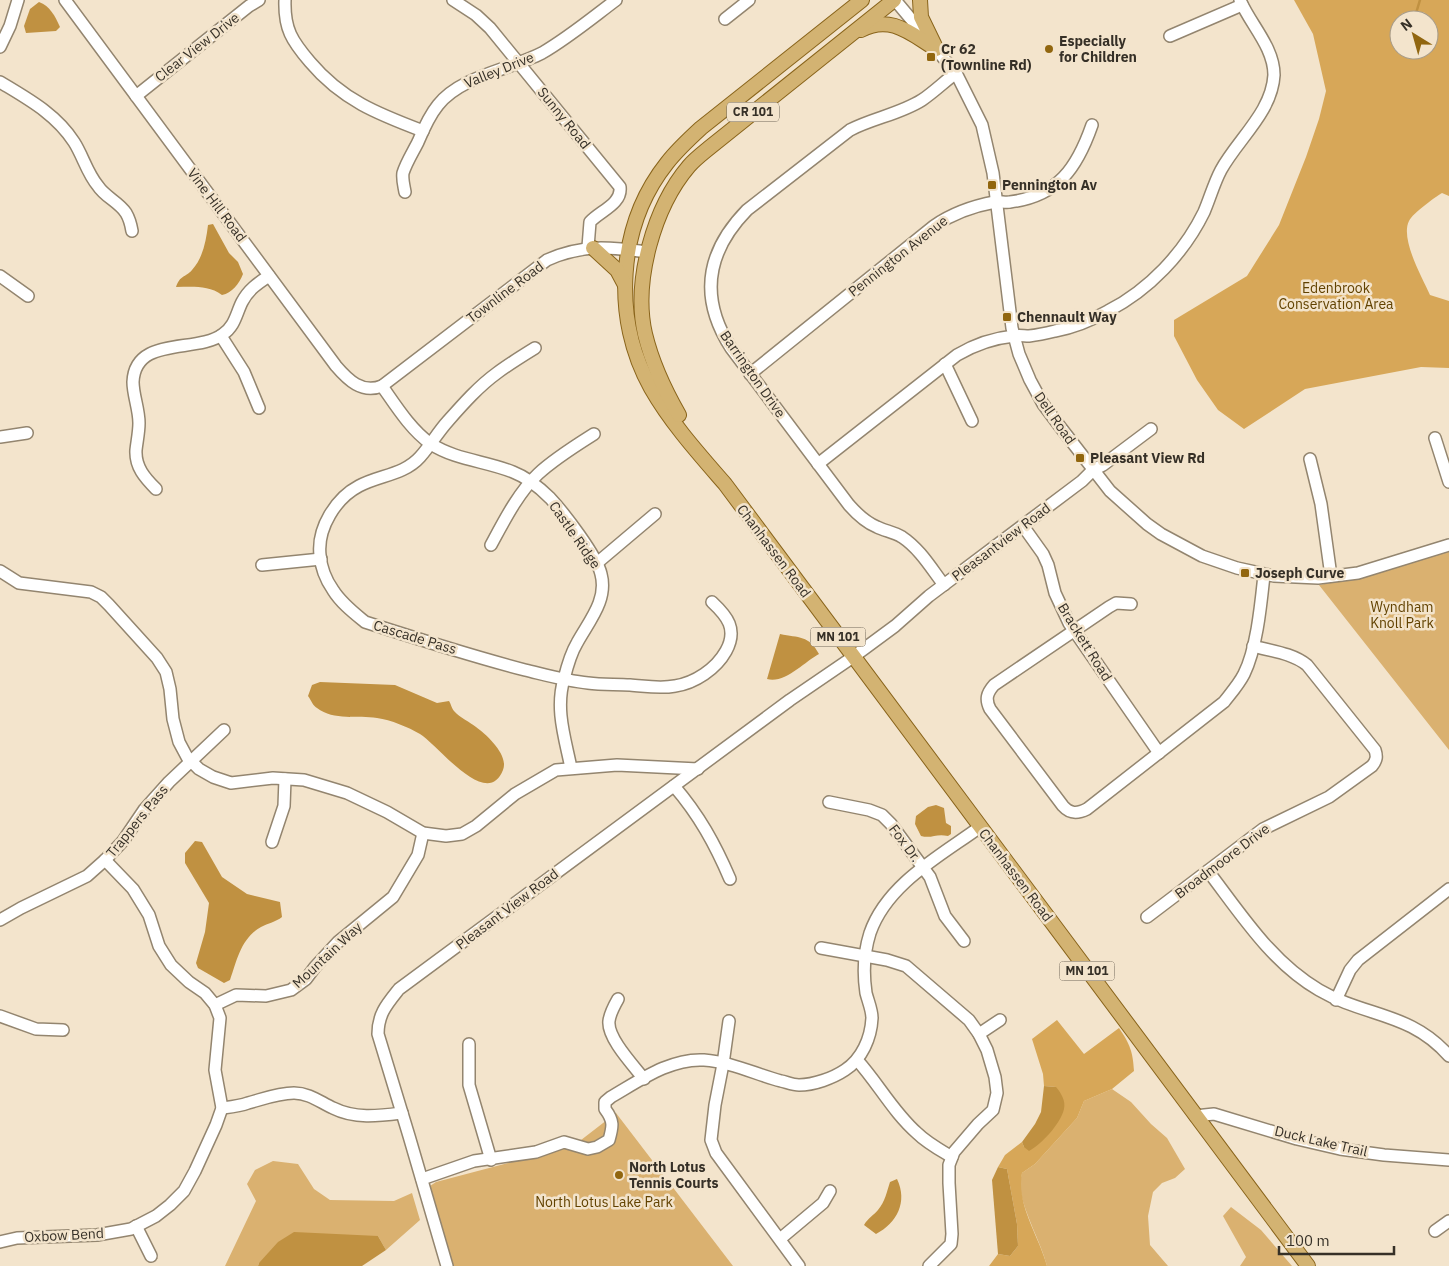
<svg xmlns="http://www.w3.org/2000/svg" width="1449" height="1266" viewBox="0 0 1449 1266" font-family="'IBM Plex Sans',sans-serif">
  <rect width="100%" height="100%" fill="#f3e4cc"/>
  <g fill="#dab170">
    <path d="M1449,551v199l-130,-165c46,-8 86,-20 130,-34z"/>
    <path d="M1112,1089l19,13 20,22 16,14 18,31 -10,9 -13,5 -9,9 -5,24 2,29 18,21h-121c-7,-26 -22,-50 -27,-77 -1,-5 1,-11 2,-16l13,-9 42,-46 7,-17z"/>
    <path d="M616,1113l117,153h-285l-18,-71v-9l6,-4 114,-30 14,-6 8,1z"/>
    <path d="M273,1161l25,3 16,25 16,11 64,1 18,-8 8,27 -34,30 -8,-14 -119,27 -1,3h-33l31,-65 -9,-17 8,-14z"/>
    <path d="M1231,1207l30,23 31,36h-52l6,-9 -23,-41z"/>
  </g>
  <g fill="#d7a758" fill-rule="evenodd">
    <path d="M1294,0h155v196l-7,-3c-8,5 -29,20 -33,28 -9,18 13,56 21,74l19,6v67l-28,-1 -116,22 -61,40 -26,-19 -21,-30 -23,-44v-16l73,-44 32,-51 27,-68 13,-38 7,-28 -13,-57zM1399,20h30v30h-30z"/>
    <path d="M1057,1020l27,34 35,-26c11,16 14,24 15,43l-22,18 -28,12 -7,17 -42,46 -13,9c-6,32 17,63 25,93h-58l9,-12 12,2 8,-10 -1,-22 -10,-55 -9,-2 7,-12 17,-13 2,5 32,-60 -12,-1 -1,-12 -11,-35z"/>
  </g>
  <g fill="#c09141">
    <path d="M39,2c11,4 16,14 21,25l-4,4 -30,2 -2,-7 6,-17z"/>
    <path d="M213,224l16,29 9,9 5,12c-4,10 -11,19 -21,21 -14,-10 -29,-8 -46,-8 4,-12 9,-9 16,-17 11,-12 14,-29 16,-45z"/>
    <path d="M780,634c19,4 29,1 39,20 -15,8 -34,30 -52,25z"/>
    <path d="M320,682l75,3 42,18 12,-2c2,3 3,8 5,10 6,7 16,11 22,16 11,8 33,28 27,43 -16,41 -66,-26 -83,-36 -12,-7 -29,-14 -43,-16 -19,-3 -43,3 -60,-10 -4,-2 -6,-8 -9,-12l4,-11z"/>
    <path d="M936,805l8,3 2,15 5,3v8l-3,2c-12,-3 -16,3 -27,0l-6,-12 1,-8 12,-9z"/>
    <path d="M195,841l7,1 20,35 25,17 33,8 2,15c-6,5 -14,6 -21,10 -20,11 -24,33 -31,53l-6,3 -26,-15 -2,-5 9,-31 4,-29 -24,-40v-10z"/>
    <path d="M1044,1086l12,1c5,6 10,14 8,22 -3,14 -22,35 -35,42l-5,-4 -2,-5 13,-18 6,-12z"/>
    <path d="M998,1167l9,2 10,55 1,22 -8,10 -12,-2 -6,-74z"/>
    <path d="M897,1179c11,23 0,44 -21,55l-12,-9c4,-7 10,-10 14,-15 7,-8 9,-19 12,-28z"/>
    <path d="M294,1232l84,4 8,14 -24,16h-104l1,-3 19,-21z"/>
  </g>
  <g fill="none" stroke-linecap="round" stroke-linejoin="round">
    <path stroke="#c09141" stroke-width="2.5" d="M1414,20l6,-20"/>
    <g stroke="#93856f" stroke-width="14">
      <g id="minor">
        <path d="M65,0l271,366c12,14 26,28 46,20l165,-126c35,-16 63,-13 100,-8"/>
        <path d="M285,0c-1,29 7,41 25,62 32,38 68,52 113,69"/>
        <path d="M453,0l23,15 14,13 130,159c2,17 -20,24 -30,35l-2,25"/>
        <path d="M895,0l61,73 26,52 11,48 19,155 7,26 11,26 13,24 15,20 52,67 37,33 14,10 41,22 35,12 37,8 44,2 40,-5 91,-28"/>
        <path d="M725,19l24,-19"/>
        <path d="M1170,36l72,-31"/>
        <path d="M0,47l10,-21 8,-26"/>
        <path d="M0,82c28,17 56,32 74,60 9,14 13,31 24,44 7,11 21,16 28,27 3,5 5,12 6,18"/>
        <path d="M136,96l113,-90 10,-6"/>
        <path d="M405,192c-1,-6 -3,-13 -2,-19 3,-10 10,-21 15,-31 5,-12 11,-26 20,-37 23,-29 71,-35 104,-52 26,-15 50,-35 74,-53"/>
        <path d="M0,276l28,20"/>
        <path d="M221,336l23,36 15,36"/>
        <path d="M535,348c-13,8 -26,16 -38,25 -18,13 -34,31 -49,48 -10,11 -18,25 -28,36 -16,18 -41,18 -61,29 -23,12 -42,42 -39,69 1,12 6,25 13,35 8,13 21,23 32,32 53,17 106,34 160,48 21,5 42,11 63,13 14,2 28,1 42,2 15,1 29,4 45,1 20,-3 41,-17 51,-35 12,-22 1,-35 -14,-49"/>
        <path d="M945,364l27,57"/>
        <path d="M750,374l184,-148c19,-13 39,-20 61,-24 5,-1 10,1 15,0 48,-6 67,-34 82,-77"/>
        <path d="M382,386c14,20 29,44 49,58 25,16 55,17 82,28 13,5 28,17 37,26 14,15 47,58 51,76 7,26 -12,47 -24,69 -6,10 -10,24 -13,36 -9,30 1,59 7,89"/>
        <path d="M0,437l27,-4"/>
        <path d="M1435,438l14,44"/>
        <path d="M1310,459l11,45 10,72"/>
        <path d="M818,464l139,-109c17,-10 37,-17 57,-19 5,-1 10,0 15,0 9,-1 18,-3 26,-5 18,-3 37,-11 53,-20 41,-21 76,-58 96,-99 6,-14 10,-29 17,-42 17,-31 51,-58 53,-95 0,-28 -24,-51 -34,-75"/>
        <path d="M156,489c-11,-11 -21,-22 -20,-39 1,-9 3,-18 3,-27 0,-14 -6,-28 -6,-41 2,-47 64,-28 90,-48 12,-8 13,-20 19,-32 6,-12 16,-19 27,-26"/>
        <path d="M1023,526l20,28 5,11 7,28 14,30 90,130"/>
        <path d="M491,545c13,-24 27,-52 47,-71 16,-15 37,-28 56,-40"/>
        <path d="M597,563l58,-49"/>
        <path d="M262,565l59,-6"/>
        <path d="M0,571l19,12 72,9 10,5 8,8 48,53 9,14 4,17 3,30 6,23 8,15 12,12 14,8 18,6 42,-5 31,2 43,13 40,19 36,21 23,3 16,-2 14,-8 39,-32 41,-24 61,-5 81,4"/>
        <path d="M944,585c-13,-17 -24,-36 -42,-48 -8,-5 -17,-6 -25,-10 -12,-5 -20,-13 -28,-22l-118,-157c-32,-50 -25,-96 16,-138l103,-80c23,-12 50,-16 72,-30 12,-8 23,-19 34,-27"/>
        <path d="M1131,604l-15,-1 -7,4 -115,78c-7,8 -9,14 -4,24l73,97c7,8 14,8 24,3l137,-107c7,-9 15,-18 20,-28 13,-26 17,-71 20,-99"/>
        <path d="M674,786c25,29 41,58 56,93"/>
        <path d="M829,802l40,8 13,5 9,9 39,53 15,39 19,25"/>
        <path d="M272,842l12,-36 1,-27"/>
        <path d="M1208,871c33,43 63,91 111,119 46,27 92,22 130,66"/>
        <path d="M1147,917l116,-88 66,-32 43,-31c5,-6 5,-10 3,-16l-68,-85c-15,-12 -36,-14 -54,-19"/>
        <path d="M0,920l21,-12 66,-32 18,-16 18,-19 21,-31 25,-28 55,-52"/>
        <path d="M821,948l66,12 19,6 63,54 10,14 8,16 8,27 2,16 -4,17 -15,14 -24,28 -5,13v18l3,51 -1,10 -22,22"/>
        <path d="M618,999c-4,7 -8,14 -9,22 -2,17 25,45 35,58"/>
        <path d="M1336,1000l14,-30 8,-10 91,-71"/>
        <path d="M215,1005l21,-10 30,1 25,-6 15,-11 9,-12 23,-25 55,-45 25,-42 5,-22"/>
        <path d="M0,1016l36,13 27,1"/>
        <path d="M729,1021l-6,43 -8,41 -4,35 5,13 83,113"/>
        <path d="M979,1034l21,-14"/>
        <path d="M469,1044v41l22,75"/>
        <path d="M857,1060c21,23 36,52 60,73 10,10 23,17 35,24"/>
        <path d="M222,1108c8,-1 18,-2 26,-5 15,-4 30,-10 46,-10 15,0 26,9 39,15 22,11 45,8 69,5"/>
        <path d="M1195,1116l19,-2 83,25 43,10 44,6 65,5"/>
        <path d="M422,1179l52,-18 62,-9 28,-10 24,7 9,-2 12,-7c4,-14 5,-19 -4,-31v-7l6,-5c28,-16 59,-39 93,-37 27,2 51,14 77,21 5,1 12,4 18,4 15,0 34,-7 46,-15 17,-11 26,-32 27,-52 0,-8 -4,-17 -6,-25 -3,-20 -2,-41 4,-60 17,-49 70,-77 110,-106"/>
        <path d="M136,1226l15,30"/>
        <path d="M1435,1231l14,-10"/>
        <path d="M780,1239l43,-36 7,-12"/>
        <path d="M0,1242l17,-4 80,-3 34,-6 25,-13 14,-11 14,-14 11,-20 21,-46 6,-17 -7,-38 5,-52 -5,-13 -10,-12 -16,-11 -18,-17 -12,-19 -10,-31 -16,-26 -28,-29"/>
        <path d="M447,1266l-38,-130 -31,-102c0,-20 9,-30 21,-45l391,-289 63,-43 42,-31 34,-30 153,-115 11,-11 10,-5 48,-36"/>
      </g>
    </g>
    <g stroke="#89641b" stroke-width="16">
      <g id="major">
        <path d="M862,0l-161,128c-12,11 -24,22 -34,35 -50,63 -55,156 -16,225 20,35 48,66 74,96l583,782"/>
        <path d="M920,0l1,17 15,31"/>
        <path d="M861,30c30,-16 50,4 75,19"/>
        <path d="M593,248l24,22 8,15"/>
        <path d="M679,415c-15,-26 -27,-52 -34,-81 -12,-53 9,-127 44,-168 6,-7 14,-13 20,-18l185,-148"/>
      </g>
    </g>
    <use href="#minor" stroke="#fff" stroke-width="11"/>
    <use href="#major" stroke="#d3b372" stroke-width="14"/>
  </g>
  <g fill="#91660f" stroke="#f3e4cc" stroke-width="2">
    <circle cx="1049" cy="49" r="5"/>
    <rect x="926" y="52" width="10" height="10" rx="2.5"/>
    <rect x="987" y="180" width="10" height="10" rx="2.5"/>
    <rect x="1002" y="312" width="10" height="10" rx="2.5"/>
    <rect x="1075" y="453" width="10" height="10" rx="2.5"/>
    <rect x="1240" y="568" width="10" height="10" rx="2.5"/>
    <circle cx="619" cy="1175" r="5"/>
  </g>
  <g text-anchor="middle" stroke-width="5" stroke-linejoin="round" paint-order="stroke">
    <g fill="#f3e4cc" stroke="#6f6658" stroke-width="1">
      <rect x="727" y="102.5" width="52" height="19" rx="4"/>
      <rect x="810.5" y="627.5" width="55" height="19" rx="4"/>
      <rect x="1059.5" y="961.5" width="55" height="19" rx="4"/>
    </g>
    <g font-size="12" font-weight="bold" fill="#363027">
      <text x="753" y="116">CR 101</text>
      <text x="838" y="641">MN 101</text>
      <text x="1087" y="975">MN 101</text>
    </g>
    <g font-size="14" font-weight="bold" fill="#363027" stroke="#f3e4cc" text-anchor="start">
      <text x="1059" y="46">Especially<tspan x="1059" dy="16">for Children</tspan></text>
      <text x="941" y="54">Cr 62<tspan x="941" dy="16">(Townline Rd)</tspan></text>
      <text x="1002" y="190">Pennington Av</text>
      <text x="1017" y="322">Chennault Way</text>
      <text x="1090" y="463">Pleasant View Rd</text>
      <text x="1255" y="578">Joseph Curve</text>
      <text x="629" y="1172">North Lotus<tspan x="629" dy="16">Tennis Courts</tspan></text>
    </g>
    <g font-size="14" fill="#363027" stroke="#f3e4cc">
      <text transform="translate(197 47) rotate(-38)" y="5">Clear View Drive</text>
      <text transform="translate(499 70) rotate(-22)" y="5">Valley Drive</text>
      <text transform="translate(564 118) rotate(51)" y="5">Sunny Road</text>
      <text transform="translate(217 205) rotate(53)" y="5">Vine Hill Road</text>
      <text transform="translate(898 256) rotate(-38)" y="5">Pennington Avenue</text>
      <text transform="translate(505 292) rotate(-37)" y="5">Townline Road</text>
      <text transform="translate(753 374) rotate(55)" y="5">Barrington Drive</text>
      <text transform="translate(1055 418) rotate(55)" y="5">Dell Road</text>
      <text transform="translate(575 535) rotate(55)" y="5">Castle Ridge</text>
      <text transform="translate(1001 542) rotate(-37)" y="5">Pleasantview Road</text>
      <text transform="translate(774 551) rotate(53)" y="5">Chanhassen Road</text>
      <text transform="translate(415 637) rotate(17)" y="5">Cascade Pass</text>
      <text transform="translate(1085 642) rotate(58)" y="5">Brackett Road</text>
      <text transform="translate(137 821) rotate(-51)" y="5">Trappers Pass</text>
      <text transform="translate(905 843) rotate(53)" y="5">Fox Dr.</text>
      <text transform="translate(1222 861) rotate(-37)" y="5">Broadmoore Drive</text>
      <text transform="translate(1016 875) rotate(53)" y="5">Chanhassen Road</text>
      <text transform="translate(507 909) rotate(-37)" y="5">Pleasant View Road</text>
      <text transform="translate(327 955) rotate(-43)" y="5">Mountain Way</text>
      <text transform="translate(1321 1141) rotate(13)" y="5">Duck Lake Trail</text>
      <text transform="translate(64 1235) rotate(-3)" y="5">Oxbow Bend</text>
    </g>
    <g font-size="14" fill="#624200" stroke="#f3e4cc">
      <text x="1336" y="293">Edenbrook<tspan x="1336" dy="16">Conservation Area</tspan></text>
      <text x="1402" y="612">Wyndham<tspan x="1402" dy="16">Knoll Park</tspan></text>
      <text x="604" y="1207">North Lotus Lake Park</text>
    </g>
  </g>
  <g transform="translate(1414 35) rotate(323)"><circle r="24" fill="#f3e4cc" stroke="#a79c8a"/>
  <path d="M0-4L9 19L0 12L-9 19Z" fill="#91660f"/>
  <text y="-8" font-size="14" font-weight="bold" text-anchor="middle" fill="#363027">N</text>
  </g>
  <path d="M1279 1246v8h115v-8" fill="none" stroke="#363027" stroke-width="2.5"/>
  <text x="1286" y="1246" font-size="15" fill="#363027" stroke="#f3e4cc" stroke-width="4" paint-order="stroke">100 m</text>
</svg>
